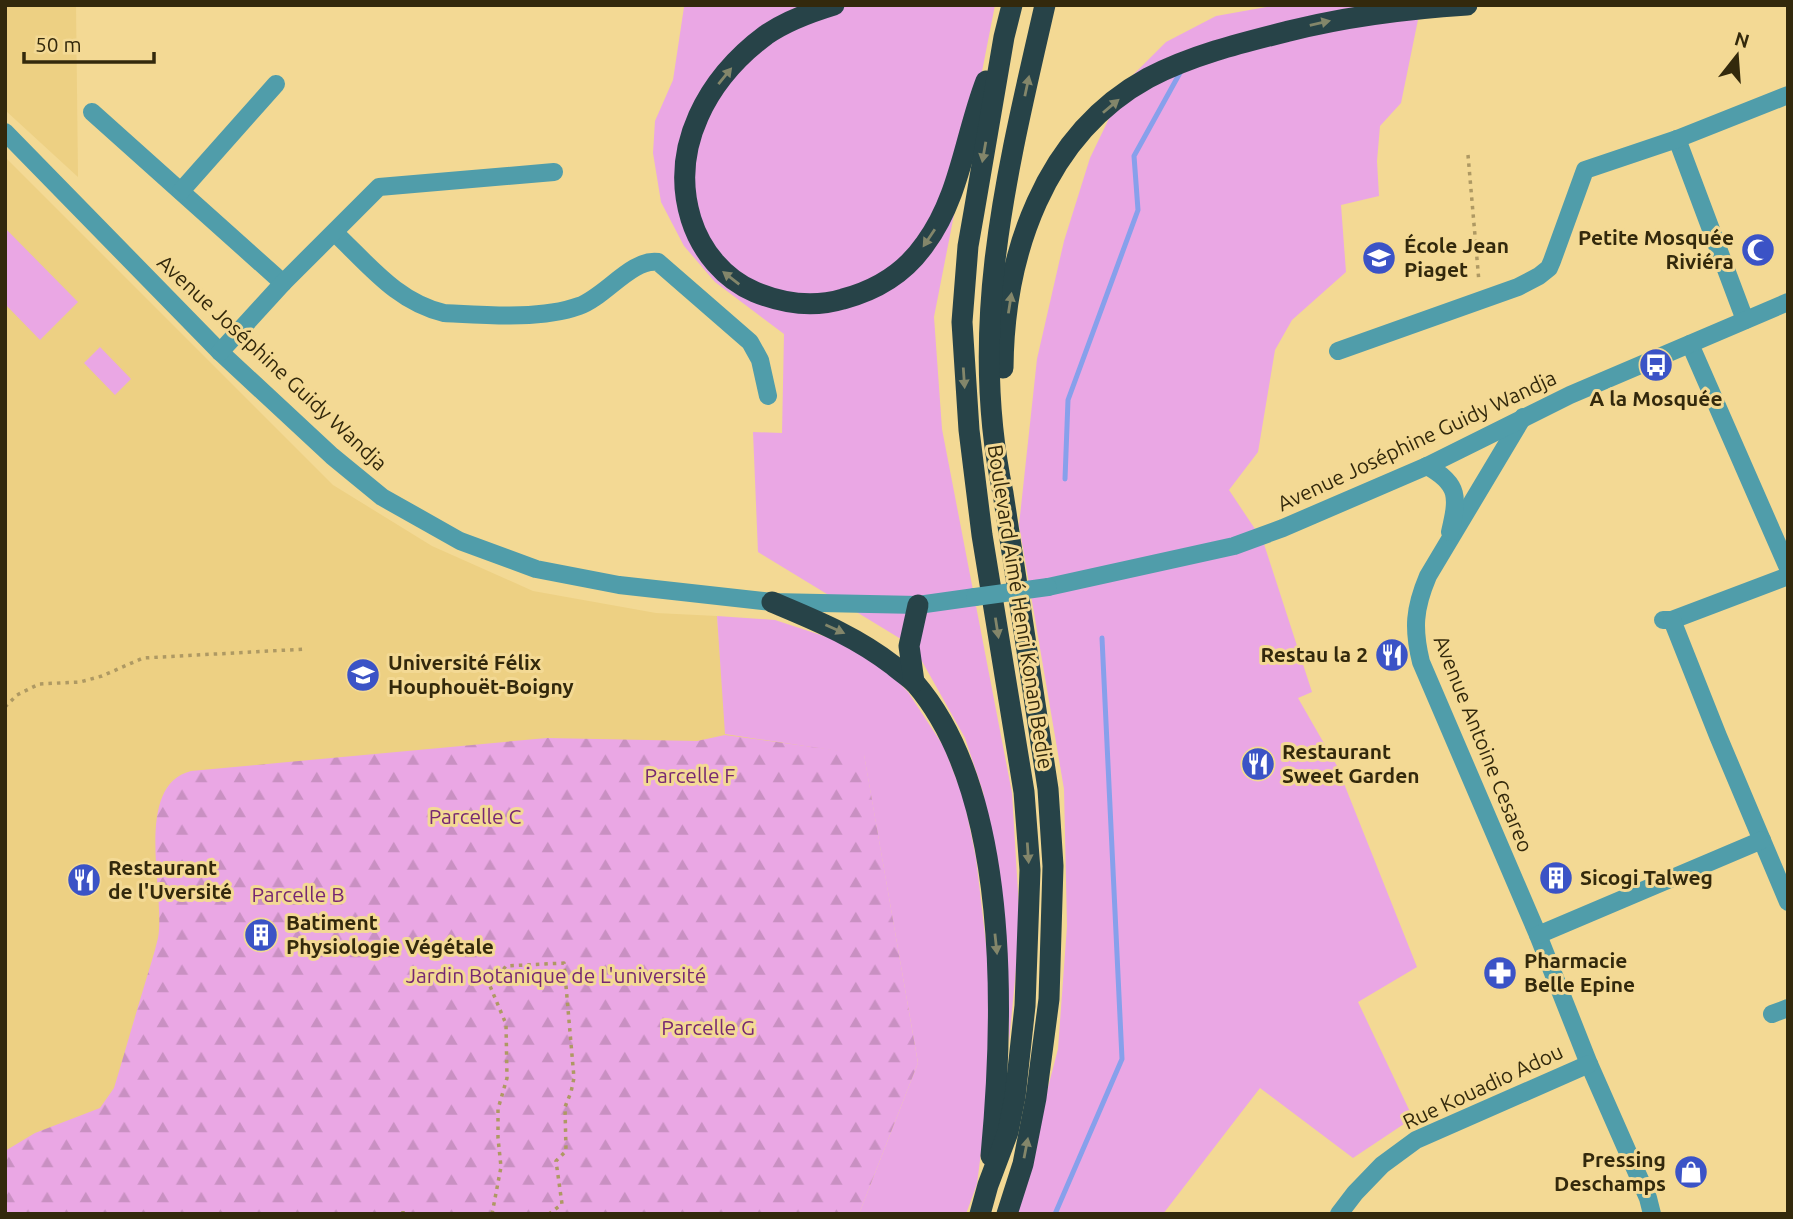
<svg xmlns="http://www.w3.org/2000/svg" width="1793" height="1219" viewBox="0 0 1793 1219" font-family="Ubuntu,sans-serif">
  <defs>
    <pattern id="forest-firs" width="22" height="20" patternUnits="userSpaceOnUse" patternTransform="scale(1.75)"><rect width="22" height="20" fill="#eaa7e4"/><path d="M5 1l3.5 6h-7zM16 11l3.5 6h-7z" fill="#c990c2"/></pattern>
  </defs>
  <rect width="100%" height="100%" fill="#f3d994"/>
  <g fill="#edd083">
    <path d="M5,5h71l2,172 -73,-67z"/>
    <path d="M5,157l328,328 99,61 101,45 123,22 61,3 9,118 138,20 -5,460h-854z"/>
  </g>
  <g fill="#eaa7e4">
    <path d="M720,5h275l-61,312 8,112 70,364 8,133 -11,117 -1,-65 -13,-123 -12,-63 -18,-54 -51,-91 -156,-95 -5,-120 29,1 2,-99 -69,-52 -31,-36 -23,-44 -8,-49 2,-32 18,-41 11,-73z"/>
    <path d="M1277,5h144l-20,98 -21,23 -3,35 2,35 -38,9 5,67 -54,48 -17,30 -17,102 -29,38 34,51 49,151 -14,6 39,68 80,201 -59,35 55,116 -60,40 -93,-70 -97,126h-148l43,-165 9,-123 -3,-137 -45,-264 18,-166 27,-118 26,-83 37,-77 39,-39 50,-26z"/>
    <path d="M5,228l73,74 -38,38 -35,-36z"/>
    <path d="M100,347l31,32 -16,16 -31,-32z"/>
    <path d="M717,616l58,4 76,25 33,22 24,25 36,55 20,52 12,59 14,120 -2,119 -11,87 -11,30h-107l59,-151 -54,-308 -139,-21z"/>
  </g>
  <path fill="url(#forest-firs)" d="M725,735l139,19 54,309 -59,151h-854v-63l30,-18 65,-25 14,-20c10,-33 19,-65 29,-98 5,-17 11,-35 15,-52 8,-43 -26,-152 33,-167l356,-33 150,3z"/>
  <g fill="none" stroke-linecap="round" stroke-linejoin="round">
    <g stroke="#87a0eb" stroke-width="5">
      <path d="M1065,479l3,-79 70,-190 -4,-54 47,-85"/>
      <path d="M1055,1214l67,-155 -20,-421"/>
    </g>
    <g stroke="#ae9963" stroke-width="3.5" stroke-dasharray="3.5 5" stroke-linecap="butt">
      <path d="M1468,155l11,127"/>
      <path d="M5,707l12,-12 22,-11 41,-2 22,-6 41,-18 163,-9"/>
      <path d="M403,1211v3"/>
      <path d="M492,1214l9,-47 -3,-29v-29l9,-31 -1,-54 -16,-38 16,-20 58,-3 10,115 -3,14 -6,15 1,44 -10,10 6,43 -13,10"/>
    </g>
    <g stroke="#509daa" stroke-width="18">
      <path d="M92,112l191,171"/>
      <path d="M5,132l215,220 112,104 50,41 78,44 76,28 83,16 153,17 146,3 57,-8"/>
      <path d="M1677,139l68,181"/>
      <path d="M181,191l95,-107"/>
      <path d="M335,233c34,32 62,69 109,80 41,2 96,7 135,-7 26,-9 53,-48 79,-44l92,80 10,18 8,36"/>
      <path d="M1690,344l98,224"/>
      <path d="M1338,351l180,-64 21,-11 10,-8 3,-7 33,-91 92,-31 111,-44"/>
      <path d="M220,352l63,-69 96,-96 175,-15"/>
      <path d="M1523,417l-95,159c-14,33 -15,53 -7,86l117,273 51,129 59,134 4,16"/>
      <path d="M1427,466c33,18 31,32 23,66"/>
      <path d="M1048,587l186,-41 49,-18 144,-62 143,-71 218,-93"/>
      <path d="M1663,620h9l116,-44"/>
      <path d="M1672,620l46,116 70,166"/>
      <path d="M1538,935l224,-95"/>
      <path d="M1772,1014l16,-6"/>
      <path d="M1339,1214l16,-21 27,-28 34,-25 173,-76"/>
    </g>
    <g stroke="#274348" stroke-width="21">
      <path d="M834,5c-23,7 -48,16 -68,30 -58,43 -97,112 -75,184 10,32 33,60 64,73 29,12 58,16 88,7 34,-9 62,-26 82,-55 35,-47 40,-109 61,-163"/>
      <path d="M1003,368c1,-113 41,-233 145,-290 44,-23 93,-35 141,-47 60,-15 116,-22 178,-26"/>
      <path d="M772,602c45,19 83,34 122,64 7,6 15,11 21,17 96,112 89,335 76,473"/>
      <path d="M914,682l-5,-36 9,-41"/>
      <path d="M980,1214l8,-29 20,-53 7,-35 10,-91 5,-136 -6,-78 -42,-257 -13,-105 -7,-108 6,-76 6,-34 30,-175 8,-32"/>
      <path d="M1007,1214l16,-50 13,-66 13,-99 4,-133 -5,-77 -45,-296c-36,-167 5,-326 42,-488"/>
    </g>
    <path stroke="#509daa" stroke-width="18" d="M975,597l73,-10"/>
  </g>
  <defs><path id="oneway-solid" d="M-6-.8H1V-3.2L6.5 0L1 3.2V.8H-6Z" transform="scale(1.75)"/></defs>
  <g fill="#83866a">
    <use href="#oneway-solid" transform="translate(1320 23) rotate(-13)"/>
    <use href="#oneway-solid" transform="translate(725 76) rotate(-51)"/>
    <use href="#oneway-solid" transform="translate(1027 86) rotate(-78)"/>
    <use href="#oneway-solid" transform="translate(1111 106) rotate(-40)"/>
    <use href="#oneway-solid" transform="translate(984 152) rotate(100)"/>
    <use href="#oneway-solid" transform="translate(929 238) rotate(124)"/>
    <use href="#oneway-solid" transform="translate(731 278) rotate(-142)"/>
    <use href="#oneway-solid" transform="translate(1010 303) rotate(-81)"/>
    <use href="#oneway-solid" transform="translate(964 378) rotate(86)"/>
    <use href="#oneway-solid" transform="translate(997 628) rotate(81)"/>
    <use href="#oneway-solid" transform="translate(835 629) rotate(24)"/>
    <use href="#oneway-solid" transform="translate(1028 853) rotate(86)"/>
    <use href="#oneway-solid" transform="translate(996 944) rotate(84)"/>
    <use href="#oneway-solid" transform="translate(1026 1148) rotate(-79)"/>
  </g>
  <defs>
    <g id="mosque-disc" transform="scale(1.75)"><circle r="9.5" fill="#3b53c6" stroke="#f3d994"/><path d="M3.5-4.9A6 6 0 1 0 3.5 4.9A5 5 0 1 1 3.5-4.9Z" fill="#fff"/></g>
    <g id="school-disc" transform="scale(1.75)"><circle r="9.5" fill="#3b53c6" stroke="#f3d994"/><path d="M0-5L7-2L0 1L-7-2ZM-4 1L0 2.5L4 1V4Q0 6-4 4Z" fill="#fff"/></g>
    <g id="bus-disc" transform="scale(1.75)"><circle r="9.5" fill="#3b53c6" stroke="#f3d994"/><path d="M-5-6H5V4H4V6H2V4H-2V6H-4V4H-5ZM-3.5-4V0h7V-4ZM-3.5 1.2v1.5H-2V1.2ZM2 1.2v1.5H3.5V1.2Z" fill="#fff"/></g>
    <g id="restaurant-disc" transform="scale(1.75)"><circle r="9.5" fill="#3b53c6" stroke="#f3d994"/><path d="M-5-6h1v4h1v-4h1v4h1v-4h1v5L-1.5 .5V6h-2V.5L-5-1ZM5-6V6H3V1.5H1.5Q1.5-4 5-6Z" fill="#fff"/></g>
    <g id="university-disc" transform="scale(1.75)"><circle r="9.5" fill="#3b53c6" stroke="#f3d994"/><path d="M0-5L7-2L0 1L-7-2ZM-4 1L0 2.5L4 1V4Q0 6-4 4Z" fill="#fff"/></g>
    <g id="building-disc" transform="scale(1.75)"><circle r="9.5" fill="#3b53c6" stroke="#f3d994"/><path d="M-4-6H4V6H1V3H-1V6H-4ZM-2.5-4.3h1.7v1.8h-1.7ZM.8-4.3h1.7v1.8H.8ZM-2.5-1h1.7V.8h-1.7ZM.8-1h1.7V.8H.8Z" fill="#fff"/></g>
    <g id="pharmacy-disc" transform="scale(1.75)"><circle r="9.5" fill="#3b53c6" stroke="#f3d994"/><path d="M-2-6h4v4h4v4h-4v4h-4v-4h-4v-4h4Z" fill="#fff"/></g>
    <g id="shop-disc" transform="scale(1.75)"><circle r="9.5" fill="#3b53c6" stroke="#f3d994"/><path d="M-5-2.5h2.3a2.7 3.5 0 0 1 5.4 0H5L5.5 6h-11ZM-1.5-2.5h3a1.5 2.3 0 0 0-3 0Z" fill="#fff"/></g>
  </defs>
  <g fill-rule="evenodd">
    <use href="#mosque-disc" x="1758" y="250"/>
    <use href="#school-disc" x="1379" y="258"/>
    <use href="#bus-disc" x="1656" y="365"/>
    <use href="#restaurant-disc" x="1392" y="655"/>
    <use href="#university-disc" x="363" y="675"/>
    <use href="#restaurant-disc" x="1258" y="764"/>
    <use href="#building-disc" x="1556" y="878"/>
    <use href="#restaurant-disc" x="84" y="880"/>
    <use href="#building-disc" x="261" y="935"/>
    <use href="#pharmacy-disc" x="1500" y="973"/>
    <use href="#shop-disc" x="1691" y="1172"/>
  </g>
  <g text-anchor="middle" stroke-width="6" stroke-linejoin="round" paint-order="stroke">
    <g font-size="21" font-weight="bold" fill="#33290c" stroke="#f3d994" text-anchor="start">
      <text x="1734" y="245" text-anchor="end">Petite Mosquée<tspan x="1734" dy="24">Riviéra</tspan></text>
      <text x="1404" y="253">École Jean<tspan x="1404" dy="24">Piaget</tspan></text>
      <text x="1656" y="406" text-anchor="middle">A la Mosquée</text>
      <text x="1368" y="662" text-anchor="end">Restau la 2</text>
      <text x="388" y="670">Université Félix<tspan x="388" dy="24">Houphouët-Boigny</tspan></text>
      <text x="1282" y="759">Restaurant<tspan x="1282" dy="24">Sweet Garden</tspan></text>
      <text x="108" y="875">Restaurant<tspan x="108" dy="24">de l'Uversité</tspan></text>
      <text x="1580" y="885">Sicogi Talweg</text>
      <text x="286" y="930">Batiment<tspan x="286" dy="24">Physiologie Végétale</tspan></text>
      <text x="1524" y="968">Pharmacie<tspan x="1524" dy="24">Belle Epine</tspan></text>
      <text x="1666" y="1167" text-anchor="end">Pressing<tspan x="1666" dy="24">Deschamps</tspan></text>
    </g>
    <g font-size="21" fill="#33290c" stroke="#f3d994">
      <text transform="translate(272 363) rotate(43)" y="7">Avenue Joséphine Guidy Wandja</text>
      <text transform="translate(1417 441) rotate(-25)" y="7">Avenue Joséphine Guidy Wandja</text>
      <text transform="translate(1020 607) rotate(81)" y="7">Boulevard Aimé Henri Konan Bedie</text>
      <text transform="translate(1483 744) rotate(68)" y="7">Avenue Antoine Cesareo</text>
      <text transform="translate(1483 1087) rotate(-25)" y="7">Rue Kouadio Adou</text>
    </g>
    <g font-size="21" fill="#762772" stroke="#f3d994">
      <text x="690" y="783">Parcelle F</text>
      <text x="475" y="824">Parcelle C</text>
      <text x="298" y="902">Parcelle B</text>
      <text x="556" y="983">Jardin Botanique de L'université</text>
      <text x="708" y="1035">Parcelle G</text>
    </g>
  </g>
  <rect width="1793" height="1219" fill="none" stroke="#33290c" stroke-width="14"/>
  <g transform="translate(1737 56) rotate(17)" stroke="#f3d994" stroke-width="5" paint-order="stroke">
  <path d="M0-5L12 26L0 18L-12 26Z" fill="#33290c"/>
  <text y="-10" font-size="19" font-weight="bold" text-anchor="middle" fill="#33290c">N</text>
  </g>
  <path d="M24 52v10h130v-10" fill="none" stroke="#33290c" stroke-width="3.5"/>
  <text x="35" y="52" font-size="21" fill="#33290c" stroke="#f3d994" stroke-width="5" paint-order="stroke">50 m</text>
</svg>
